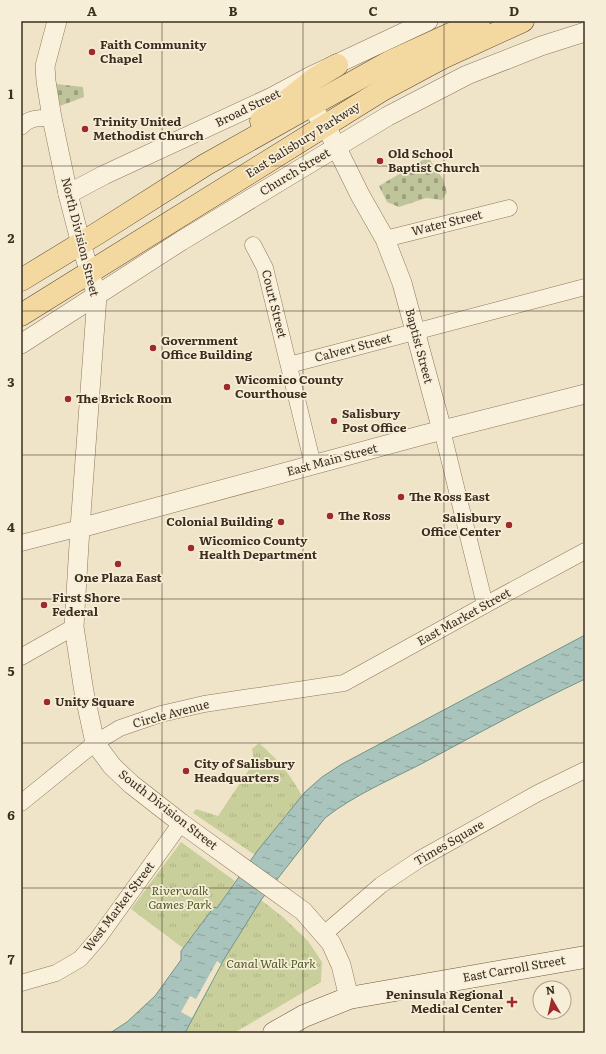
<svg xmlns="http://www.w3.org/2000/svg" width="606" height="1054" viewBox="0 0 606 1054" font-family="Literata,serif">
  <defs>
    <pattern id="cemetery-stones" width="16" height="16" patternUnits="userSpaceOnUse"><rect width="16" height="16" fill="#bfc49a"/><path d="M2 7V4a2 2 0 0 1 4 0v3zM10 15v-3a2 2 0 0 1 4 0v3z" fill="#9ca07d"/></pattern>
    <pattern id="park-tufts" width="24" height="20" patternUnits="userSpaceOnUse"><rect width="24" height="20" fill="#c9cf9b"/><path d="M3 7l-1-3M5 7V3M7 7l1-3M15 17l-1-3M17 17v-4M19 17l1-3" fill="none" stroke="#aeb285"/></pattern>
    <pattern id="water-ripples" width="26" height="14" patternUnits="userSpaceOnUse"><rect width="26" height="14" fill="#a9c4bc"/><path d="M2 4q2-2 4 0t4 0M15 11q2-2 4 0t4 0" fill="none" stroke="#8ba098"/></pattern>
  </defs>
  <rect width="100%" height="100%" fill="#f0e4c8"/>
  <g fill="url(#cemetery-stones)">
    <path d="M56,84l27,3 1,10 -24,9z"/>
    <path d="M428,157l15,22 4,13 -5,8 -16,-2 -27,9 -12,-5 -8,-16z"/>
  </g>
  <g fill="url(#park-tufts)">
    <path d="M259,743c19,17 30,29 43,53l-22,26 -25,33 -62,-42 3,-4 22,7 36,-54 -2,-13z"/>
    <path d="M181,842l54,39 -18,27 -3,-1 -31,41 -52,-39z"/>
    <path d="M261,900l23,18 24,23 14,21 -1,20 -87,51h-49l38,-72z"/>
  </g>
  <path fill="url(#water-ripples)" stroke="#6f938a" d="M585,635v44c-55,26 -108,55 -162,84 -33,17 -69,32 -98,55l-64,82 -38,61 -38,72h-75l17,-11 28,-26 26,-36v-9l33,-44 3,1 41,-58 47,-58 17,-15 20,-13z"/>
  <path fill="#f0e4c8" d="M217,961l4,3 -29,54 -11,-6 9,-16 6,3z"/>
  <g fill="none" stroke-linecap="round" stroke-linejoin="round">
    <g stroke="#8d765c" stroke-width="17">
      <g id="minor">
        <path d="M21,127c8,-10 19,-9 31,-9"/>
        <path d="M385,239l124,-31"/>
        <path d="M253,245l12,23 48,197"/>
        <path d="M289,365l296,-78"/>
        <path d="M442,430l43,175"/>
        <path d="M21,543l59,-15"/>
        <path d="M21,657l53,-30"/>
        <path d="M21,803l74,-60 25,-15 41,-14 43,-10 140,-21 141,-78 100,-54"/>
        <path d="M324,934l57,-49 39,-26 118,-66 47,-23"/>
        <path d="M21,983l35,-10 24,-14 19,-22 82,-114"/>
      </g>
    </g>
    <g stroke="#8d765c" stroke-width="20">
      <g id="tertiary">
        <path d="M57,21l-12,45 1,15 6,37 16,76 13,50 16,52 -17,232 -6,99 10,65 11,51 17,23 19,18 50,39 122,88 28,32 10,22 8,33"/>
        <path d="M310,106l16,20 34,69 25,44 17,44 40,147"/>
        <path d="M68,194l36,-19 168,-78 39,-21 117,-55"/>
        <path d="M21,344l160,-103 207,-125 79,-41 74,-29 44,-14"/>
        <path d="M80,528l343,-93 162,-41"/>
      </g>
    </g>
    <g stroke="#6f573f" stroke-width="23">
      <path id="secondary" d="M274,1033l30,-17 45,-18 236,-41"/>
    </g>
    <g stroke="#5b4430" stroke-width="23">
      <g id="primary">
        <path d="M261,121l53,-42 23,-14"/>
        <path d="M21,280l77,-47 107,-68 105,-59 79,-44 90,-41"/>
        <path d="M21,315l363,-226 58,-31 81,-37"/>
      </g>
    </g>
    <use href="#minor" stroke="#faf1dc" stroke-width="16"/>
    <use href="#tertiary" stroke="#faf1dc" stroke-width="19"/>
    <use href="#secondary" stroke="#faf1dc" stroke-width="22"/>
    <use href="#primary" stroke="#f3d9a0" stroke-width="22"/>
  </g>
  <path fill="none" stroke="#3d2e20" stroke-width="1" stroke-opacity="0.55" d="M162,21v1012M303,21v1012M444,21v1012M21,166h564M21,311h564M21,455h564M21,599h564M21,743h564M21,888h564"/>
  <g fill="#9e2a2b" stroke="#f7eed8" stroke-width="1.5">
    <circle cx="92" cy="52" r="4"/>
    <circle cx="85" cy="129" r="4"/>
    <circle cx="380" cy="161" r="4"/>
    <circle cx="153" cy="348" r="4"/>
    <circle cx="227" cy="387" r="4"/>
    <circle cx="68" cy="399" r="4"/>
    <circle cx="334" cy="421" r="4"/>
    <circle cx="401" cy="497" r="4"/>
    <circle cx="330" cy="516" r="4"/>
    <circle cx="281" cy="522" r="4"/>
    <circle cx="509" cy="525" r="4"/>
    <circle cx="191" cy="548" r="4"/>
    <circle cx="118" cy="564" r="4"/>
    <circle cx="44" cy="605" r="4"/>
    <circle cx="47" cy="702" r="4"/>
    <circle cx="186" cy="771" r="4"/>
    <path d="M510 996h4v4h4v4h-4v4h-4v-4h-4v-4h4z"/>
  </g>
  <g text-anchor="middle" stroke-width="3.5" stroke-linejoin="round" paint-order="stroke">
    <g font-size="12" font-weight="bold" fill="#3d2e20" stroke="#f7eed8" text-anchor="start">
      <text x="100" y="49">Faith Community<tspan x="100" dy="14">Chapel</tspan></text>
      <text x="93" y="126">Trinity United<tspan x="93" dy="14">Methodist Church</tspan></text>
      <text x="388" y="158">Old School<tspan x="388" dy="14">Baptist Church</tspan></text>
      <text x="161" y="345">Government<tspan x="161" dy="14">Office Building</tspan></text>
      <text x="235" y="384">Wicomico County<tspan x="235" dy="14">Courthouse</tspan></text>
      <text x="76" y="403">The Brick Room</text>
      <text x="342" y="418">Salisbury<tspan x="342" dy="14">Post Office</tspan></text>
      <text x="409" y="501">The Ross East</text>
      <text x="338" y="520">The Ross</text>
      <text x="501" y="522" text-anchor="end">Salisbury<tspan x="501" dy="14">Office Center</tspan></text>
      <text x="273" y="526" text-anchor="end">Colonial Building</text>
      <text x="199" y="545">Wicomico County<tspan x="199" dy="14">Health Department</tspan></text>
      <text x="118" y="582" text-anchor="middle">One Plaza East</text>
      <text x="52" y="602">First Shore<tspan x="52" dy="14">Federal</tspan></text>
      <text x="55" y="706">Unity Square</text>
      <text x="194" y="768">City of Salisbury<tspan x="194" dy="14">Headquarters</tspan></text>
      <text x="503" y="999" text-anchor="end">Peninsula Regional<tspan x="503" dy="14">Medical Center</tspan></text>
    </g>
    <g font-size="12" fill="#3d2e20" stroke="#f7eed8">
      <text transform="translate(248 108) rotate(-26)" y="4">Broad Street</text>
      <text transform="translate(303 140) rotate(-32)" y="4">East Salisbury Parkway</text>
      <text transform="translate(295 172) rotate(-31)" y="4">Church Street</text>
      <text transform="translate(447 223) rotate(-14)" y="4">Water Street</text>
      <text transform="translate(80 237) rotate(76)" y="4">North Division Street</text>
      <text transform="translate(274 304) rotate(76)" y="4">Court Street</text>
      <text transform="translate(419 346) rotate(75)" y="4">Baptist Street</text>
      <text transform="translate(353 348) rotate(-15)" y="4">Calvert Street</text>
      <text transform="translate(332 460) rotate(-15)" y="4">East Main Street</text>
      <text transform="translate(464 617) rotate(-29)" y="4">East Market Street</text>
      <text transform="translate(171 714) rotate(-15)" y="4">Circle Avenue</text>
      <text transform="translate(168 810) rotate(38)" y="4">South Division Street</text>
      <text transform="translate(449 843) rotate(-30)" y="4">Times Square</text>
      <text transform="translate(119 907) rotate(-53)" y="4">West Market Street</text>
      <text transform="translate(514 969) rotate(-10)" y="4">East Carroll Street</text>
    </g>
    <g font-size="12" font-style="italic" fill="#4d5a26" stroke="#f7eed8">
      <text x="180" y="895">Riverwalk<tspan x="180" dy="14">Games Park</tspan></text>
      <text x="271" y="968">Canal Walk Park</text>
    </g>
  </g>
  <rect width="606" height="1054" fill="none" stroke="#f7eed8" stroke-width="44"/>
  <g transform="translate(552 1000) rotate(351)"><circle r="19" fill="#f7eed8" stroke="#ada18e"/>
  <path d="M0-3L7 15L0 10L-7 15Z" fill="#9e2a2b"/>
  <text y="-6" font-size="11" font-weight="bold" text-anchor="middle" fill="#3d2e20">N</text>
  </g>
  <rect x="22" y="22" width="562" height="1010" fill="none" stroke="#3d2e20" stroke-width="1.5"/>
  <g font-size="13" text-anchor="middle" font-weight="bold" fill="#3d2e20">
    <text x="92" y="16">A</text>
    <text x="233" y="16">B</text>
    <text x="373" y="16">C</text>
    <text x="514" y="16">D</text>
    <text x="11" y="99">1</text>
    <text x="11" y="243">2</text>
    <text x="11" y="387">3</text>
    <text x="11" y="532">4</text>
    <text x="11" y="676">5</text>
    <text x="11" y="820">6</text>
    <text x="11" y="964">7</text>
  </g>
</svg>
